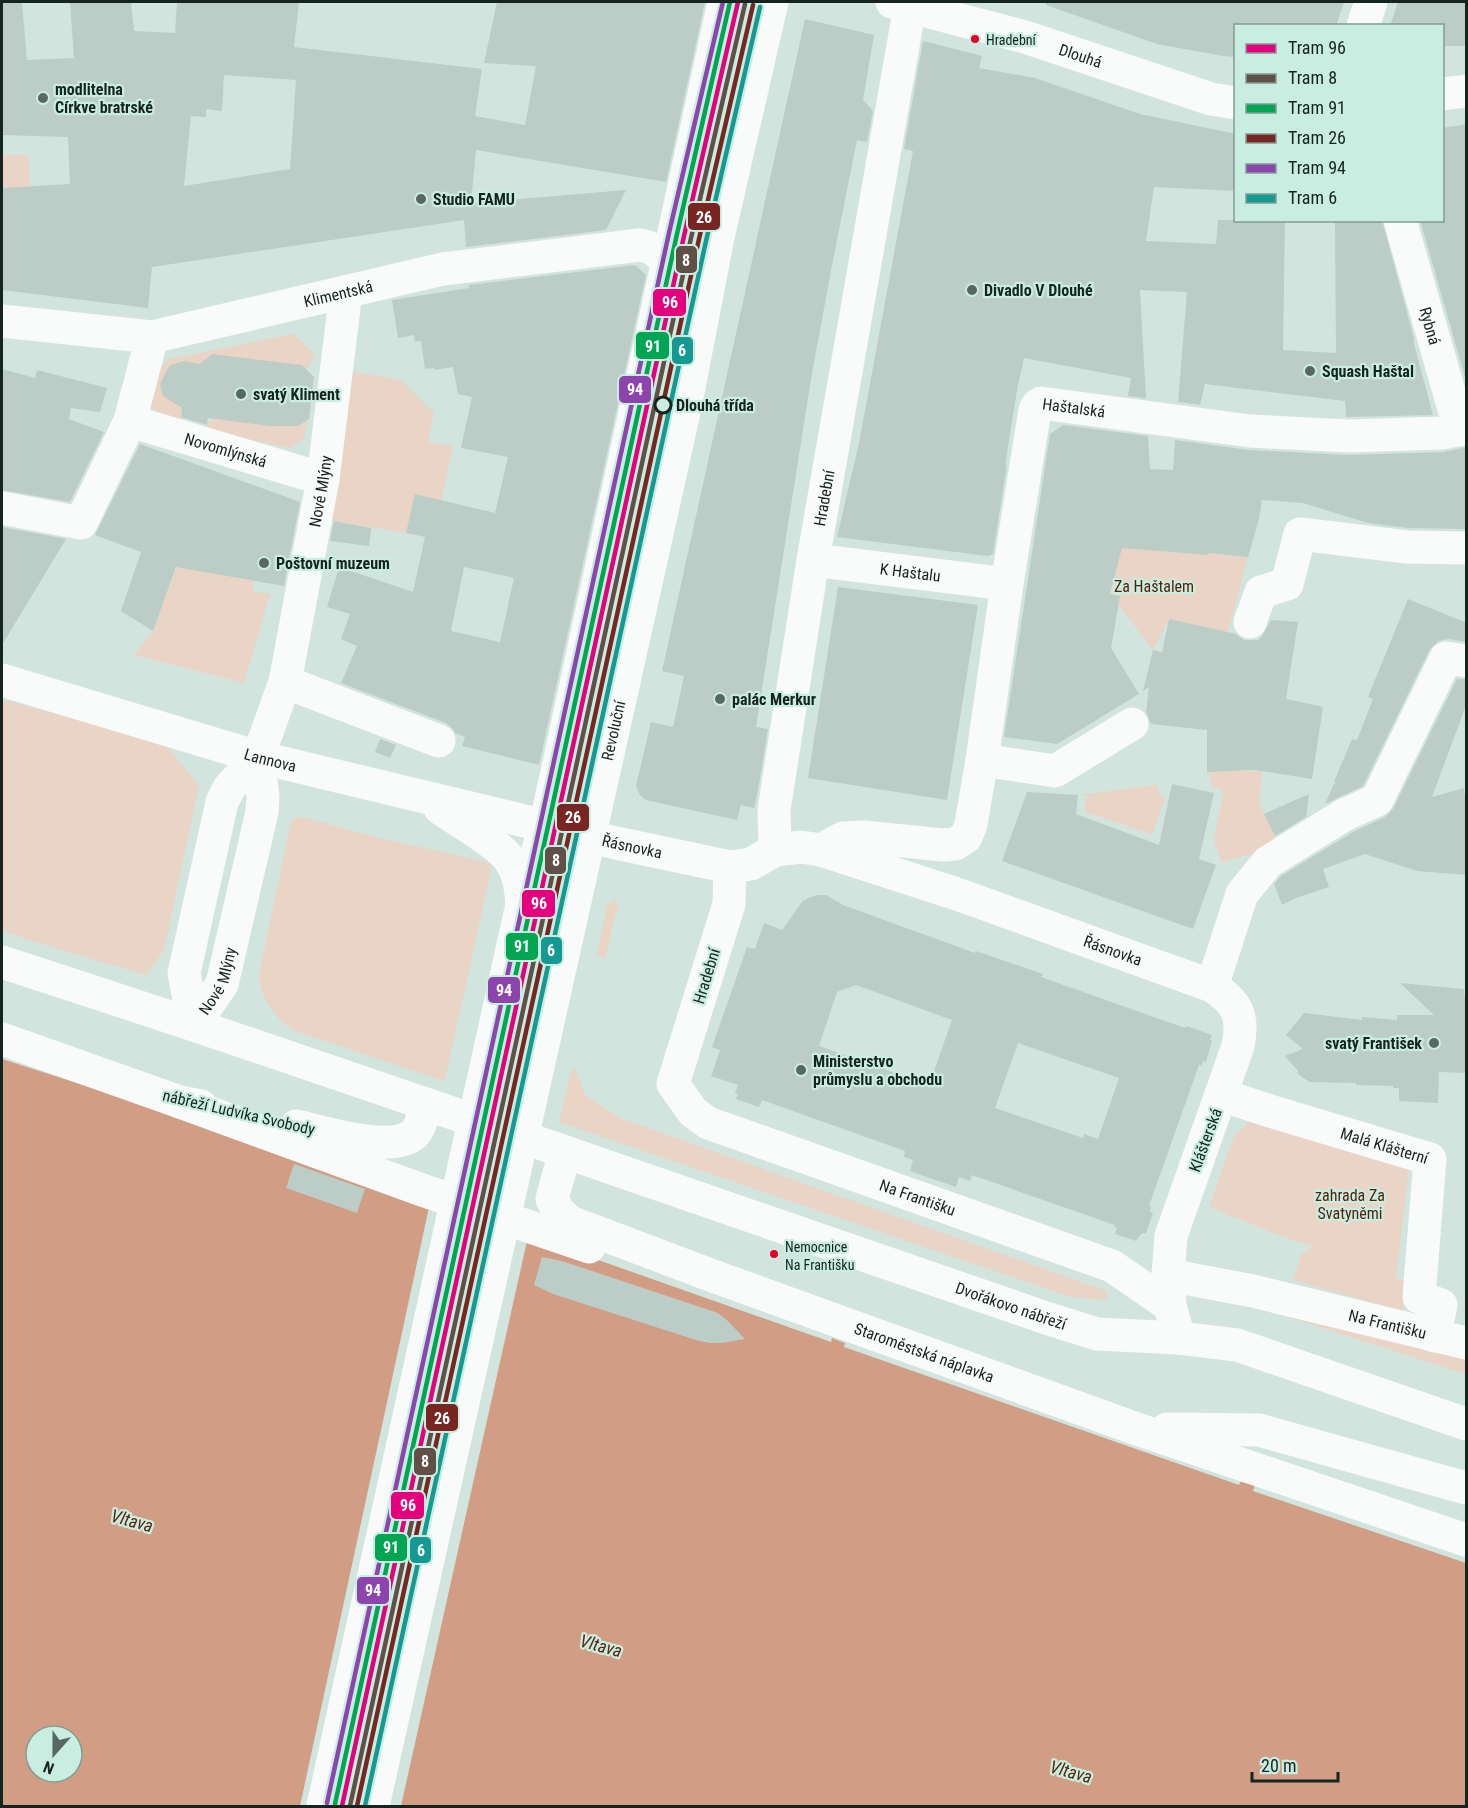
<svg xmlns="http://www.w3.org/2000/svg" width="1468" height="1808" viewBox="0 0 1468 1808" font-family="'Roboto Condensed',sans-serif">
  <rect width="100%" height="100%" fill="#d1e5de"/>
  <g fill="#ead4c5">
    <path d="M2,155h26l2,32 -28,1z"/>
    <path d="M293,334l22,20 -8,16 -51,-11h-43l-3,-4 -27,46 -3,21 27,4 1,-5 4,1 3,-3 1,-5 79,9 3,4 3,-2 -3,-5 1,-14 12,1 -8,33 -13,8 -113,-24 -26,-16c-2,-24 1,-33 18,-49z"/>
    <path d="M348,371l53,9 33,33 -6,29 25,4 -12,55 -26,-6 -9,38 -76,-13z"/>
    <path d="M1122,548l86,7v-2l40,4 -20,75 -59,-13 -16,31 -35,-46 1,-8 -8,-2z"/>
    <path d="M177,566l77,15 -2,10 18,3 -26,89 -110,-28 19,-24z"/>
    <path d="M2,699l163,45 34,41 -35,165 -18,25 -114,-34 -30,-11z"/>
    <path d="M1207,767l32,2v2h23l-3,31 20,44 -59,17c1,-8 -5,-16 -6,-24l9,-44 -2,-6 -5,-2 -2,6z"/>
    <path d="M1158,785v9l7,2 -11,34 -3,4 -66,-22v-13l4,-1v-2l-11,-1z"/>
    <path d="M302,817l74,20 106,24 7,3 2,7 -46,208 -4,1 -149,-50c-17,-12 -32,-34 -33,-55l31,-149 3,-7z"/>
    <path d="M613,900h3l2,4 -13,54 -8,-3 10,-50z"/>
    <path d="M575,1068l10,27 37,24 485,172v7l-7,2 -32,-4 -509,-174 12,-51z"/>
    <path d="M1254,1117l155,50 -13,111 11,4 -4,29 -110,-31 8,-25 13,-9 -20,-5 -85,-34 25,-71z"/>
    <path d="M1291,1311l175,45v18l-178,-57z"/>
  </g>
  <path fill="#d19d84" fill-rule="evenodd" d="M2,1059l284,91 545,192 1,-4 13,5 -1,4 395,138 2,-4 14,4 -2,6 213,72v243h-1464zM36,1736h36v36h-36z"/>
  <path fill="#d1e5de" d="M431,1198l98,34 -128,574h-101z"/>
  <g fill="#bcccc6" fill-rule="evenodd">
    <path d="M2,2h20l5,58 47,-2 -4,-56h61l3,29 41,2 2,-31h122l-5,45 188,22 -7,47 50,9 11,-59 -52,-3 13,-61h208l-39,180 -190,-32 -5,53 155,-13 -20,40 -140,17 -2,-27 -312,47 -4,41 -146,-18v-102l68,-4 -2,-47 -66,-2zM224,75l72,5 -6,89 -106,17 7,-70 15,1v-8l16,2z"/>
    <path d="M1046,2h298l-8,24h-100v31l-13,-1 -66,-12 -111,-39z"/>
    <path d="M1398,2h69v44h-24v-20h-53z"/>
    <path d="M805,19l69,16 -11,65 10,11 -6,31 -10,-2 -24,120 -21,113 -56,354 12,2 -11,67 -3,12 -13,-3 -4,15 -91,-20 -6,-5 -4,-9 15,-64 22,5 11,-51 -22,-5z"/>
    <path d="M923,41l59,15 -3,12 56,10 105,36 96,20v57l-82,-4 -8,54 70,3 2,-24h67l-2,130 53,3 -1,-133h47l33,122 -2,-2 20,75 -87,2 -1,-16 -140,-17 -5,21 -22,-3 9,-110 -47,-2 6,108 -18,-2 3,-18 -107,-20 -7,32 -12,76 2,-2 -14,90 -5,2 -151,-19 22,-94 54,-292 -9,-2z"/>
    <path d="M1467,124v260l-47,-164h23v-92z"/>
    <path d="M635,265l11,10 -107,490 -77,-19 3,-9 -10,-4 -2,-4 -7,-6 -105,-40 16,-37 -16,-7 9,-25 -23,-7 12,-40 74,25 12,-55 -19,-4 9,-39 80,19 13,-56 -47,-9 11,-51 -14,-3 -5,-27 -19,3v-2l-9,1 -4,-28 -6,1 -1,-7 -16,3 -6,-38 77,-12v-3zM464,567l50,11 -14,64 -49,-11z"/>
    <path d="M212,354l90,11 12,12 -5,42 -11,7h-28l-62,-8 -1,7 -26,-8 1,-9 -19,-12 -3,-12 8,-16 3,-3 13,-4 16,3z"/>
    <path d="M2,369l33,9 2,-8 70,18 -7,24 -29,-4 -2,11 35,13 -34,70 -68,-12z"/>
    <path d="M1063,425l85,11 2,33 23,1 2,-30 74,10 99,5 95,-3 24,-5v82l-59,-1 -40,-5 -65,-20 -41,-3 -3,19 -11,38 -40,-4v2l-86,-7 -12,46 10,2 -9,52 28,46 -82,50 -53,-7 46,-303z"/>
    <path d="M140,444l160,58 -16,84 -108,-19 -23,64 -32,-20 20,-59 -46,-17z"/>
    <path d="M334,521l37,7 -2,18 -39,-5z"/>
    <path d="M2,527l64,12 -64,106z"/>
    <path d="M838,587l140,18 -31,195 -139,-22z"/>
    <path d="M1408,599l59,24v19l-18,-3 -11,2 -8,8 -67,137 -38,18 9,-20 2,-1 -2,-1 18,-43 5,1 16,-41 -5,-2z"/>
    <path d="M1169,619l59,13 8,2 8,6h14l4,-4 9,-16 27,2 -12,77 37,8 -11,72 -57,-9 -48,2v-42l-56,-6 -5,-12 3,-25 -6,4 10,-41 9,2z"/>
    <path d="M1457,679h10v24l-35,94 32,-9v5l3,1v81l-50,-4 -52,-17 -42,15 6,18 -33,11 -14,7 -8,-21 7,-8 72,-44 32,-15 8,-8z"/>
    <path d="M380,739l16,6 -6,13 -15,-6z"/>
    <path d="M1172,784l42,9 -15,66 17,6 -23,64 -191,-68 25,-69 51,3 -2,19 83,31z"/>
    <path d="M1309,794l-3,23 -31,19 -11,-22z"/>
    <path d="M817,895h9l17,10 132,48 1,-2 67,23 -2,3 73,26 71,25 1,-2 26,9 -2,5 2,1 -6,21 -3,-1 -2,5 -2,-1 -50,141h2l-1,6 3,1 -7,20h-4l-6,8 -21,-7 2,-6 -3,-1 1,-2 -143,-50 -2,6 -11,-4 -3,10 -29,-10 -17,-6 3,-11 -9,-3 1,-6 -143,-51 -3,7 -23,-8 2,-5 -3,-1 3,-8 -27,-9 9,-26 -8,-3 35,-100 8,2 9,-26 18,7 20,-28 6,-4zM856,985l96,35 -23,65 -110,-39 18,-54zM1018,1043l101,35 -21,61 -14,-5 -1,4 -88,-30z"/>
    <path d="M1400,983l64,6v6h3v78l-28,-1 -1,31 -39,-2v-13h-6v-2l-37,-1v-2l-47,-1 -12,-9 1,-2 -13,-15 18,-7 -17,-14 18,-22 58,7v-3l35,3v-5h37z"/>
    <path d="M294,1164l71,25 -8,24 -71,-25z"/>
    <path d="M542,1257l20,4 156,52 10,8 17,18 -23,4h-13l-13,-3 -143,-46 -19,-9z"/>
  </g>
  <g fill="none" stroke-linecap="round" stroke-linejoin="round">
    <g stroke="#f8fbfa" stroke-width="33">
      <path id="s1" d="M892,2l133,35 186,62 25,4"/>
      <path d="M1363,26l8,-24"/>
      <path d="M1442,94l24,-3"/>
      <path id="s2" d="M1400,220l60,210"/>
      <path id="s3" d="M2,321l150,16 291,-68 197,-24c13,2 21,8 26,20"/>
      <path id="s4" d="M130,421l193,58"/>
      <path d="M2,508l79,15 49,-102 22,-84"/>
      <path id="s5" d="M813,560l194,24"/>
      <path d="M1250,622l11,-30 26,-8 13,-50 107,13 59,1"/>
      <path id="s6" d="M2,680l256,77 358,86 114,24 21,-3 24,-14 26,-3 20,3 136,44 255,92c26,17 32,30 26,60l-67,190 -3,39 2,31 9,32"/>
      <path d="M285,682l154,59"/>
      <path d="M982,760l73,11 77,-47"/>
      <path d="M440,808c18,13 58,35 69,51 10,14 12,30 13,46"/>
      <path id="s7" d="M775,850l-1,-40 39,-250 97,-554"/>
      <path id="s8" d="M821,850l22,-12 20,-1 80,8 12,-1 11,-7 5,-13 11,-64 25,-176 28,-174 3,-5 3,-2 209,28 99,5 93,-3 24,-5"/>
      <path id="s9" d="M730,867l-1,37 -56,180 20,28 15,11 404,143 58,40"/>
      <path id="s10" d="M2,962l192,63 232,79 623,215 48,15 82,4 58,7 229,79"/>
      <path d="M1212,986l30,-92 26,-32 76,-47 33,-15 69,-142 20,3"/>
      <path id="s11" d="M194,1025l-10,-52 38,-171 7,-14 29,-31 27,-75 38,-203 23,-187"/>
      <path id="s12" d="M194,1025l28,-41 40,-172 1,-15 -5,-40"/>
      <path d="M2,1039l178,63 21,4"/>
      <path id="s13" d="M1221,1095l49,16 160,48 -11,138 22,8 -7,31"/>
      <path d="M180,1102l242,88 167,57"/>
      <path d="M296,1126c28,6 95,28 118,8 7,-6 9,-21 12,-30"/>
      <path id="s14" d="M565,1152l-13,47 6,12 12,11 143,54 424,153 329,111"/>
      <path id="s15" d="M1168,1275l85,16 213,52"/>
      <path d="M1167,1429l92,1 207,58"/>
      <path d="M323,1806l199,-902 23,-78 12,-54 167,-770"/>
      <path id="s16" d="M373,1806l312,-1398 33,-171 54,-235"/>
    </g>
    <g stroke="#c9ede1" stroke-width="9">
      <path id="tram-1" d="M342,1806l342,-1570 54,-234"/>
    </g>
    <g stroke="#c9ede1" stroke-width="9">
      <path id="tram-2" d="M350,1806l341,-1568 54,-234"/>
    </g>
    <g stroke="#c9ede1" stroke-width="9">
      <path id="tram-3" d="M335,1804l342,-1570 53,-232"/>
    </g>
    <g stroke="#c9ede1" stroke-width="9">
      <path id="tram-4" d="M357,1806l342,-1567 54,-234"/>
    </g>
    <g stroke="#c9ede1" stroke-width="9">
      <path id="tram-5" d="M327,1803l342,-1570 54,-231"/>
    </g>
    <g stroke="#c9ede1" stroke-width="9">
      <path id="tram-6" d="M365,1806l341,-1565 54,-234"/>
    </g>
    <use href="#tram-1" stroke="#e5007d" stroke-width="4.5"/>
    <use href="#tram-2" stroke="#605047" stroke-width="4.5"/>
    <use href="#tram-3" stroke="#00a651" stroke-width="4.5"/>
    <use href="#tram-4" stroke="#792522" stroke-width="4.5"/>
    <use href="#tram-5" stroke="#8e44ad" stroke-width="4.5"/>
    <use href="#tram-6" stroke="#149a93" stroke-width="4.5"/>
  </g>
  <g fill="#e4002b" stroke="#c9ede1" stroke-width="2">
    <circle cx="975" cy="39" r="5"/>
    <circle cx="774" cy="1254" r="5"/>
  </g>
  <g fill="#576862" stroke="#c9ede1" stroke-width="2">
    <circle cx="43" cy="98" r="6"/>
    <circle cx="421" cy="199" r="6"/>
    <circle cx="972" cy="290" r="6"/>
    <circle cx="1310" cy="371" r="6"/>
    <circle cx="241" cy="394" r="6"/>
    <circle cx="264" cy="563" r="6"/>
    <circle cx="720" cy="699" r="6"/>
    <circle cx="1434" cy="1043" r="6"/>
    <circle cx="801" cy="1070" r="6"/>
  </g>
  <circle fill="#c9ede1" stroke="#162420" stroke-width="3" cx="663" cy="405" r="8"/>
  <g text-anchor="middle" stroke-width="4.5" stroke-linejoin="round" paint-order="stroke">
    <g font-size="14" fill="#162420" stroke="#c9ede1" text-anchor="start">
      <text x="986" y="45">Hradební</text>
      <text x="785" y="1252">Nemocnice<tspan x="785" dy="18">Na Františku</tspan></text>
    </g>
    <g font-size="16" fill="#162420" stroke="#c9ede1">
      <text dy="6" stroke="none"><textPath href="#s1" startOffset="196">Dlouhá</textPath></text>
      <text dy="6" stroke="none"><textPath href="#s3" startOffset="342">Klimentská</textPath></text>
      <text dy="6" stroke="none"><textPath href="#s2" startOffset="110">Rybná</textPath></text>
      <text dy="6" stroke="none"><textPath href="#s8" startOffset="626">Haštalská</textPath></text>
      <text dy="6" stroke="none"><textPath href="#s4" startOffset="100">Novomlýnská</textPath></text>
      <text dy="6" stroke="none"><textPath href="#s11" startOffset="560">Nové Mlýny</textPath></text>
      <text dy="6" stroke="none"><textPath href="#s7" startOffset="356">Hradební</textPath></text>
      <text dy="6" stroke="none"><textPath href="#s5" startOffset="98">K Haštalu</textPath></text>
      <text dy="6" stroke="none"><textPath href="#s16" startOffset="1102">Revoluční</textPath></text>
      <text dy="6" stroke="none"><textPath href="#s6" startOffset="280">Lannova</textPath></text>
      <text dy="6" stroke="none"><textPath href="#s6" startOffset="652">Řásnovka</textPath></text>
      <text dy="6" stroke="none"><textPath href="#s6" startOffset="1156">Řásnovka</textPath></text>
      <text transform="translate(706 976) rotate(-73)" y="6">Hradební</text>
      <text dy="6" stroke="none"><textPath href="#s12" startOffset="51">Nové Mlýny</textPath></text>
      <text transform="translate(239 1112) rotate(13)" y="6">nábřeží Ludvíka Svobody</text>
      <text transform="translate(1205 1140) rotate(-70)" y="6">Klášterská</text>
      <text dy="6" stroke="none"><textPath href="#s13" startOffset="171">Malá Klášterní</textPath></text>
      <text dy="6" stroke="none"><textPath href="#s9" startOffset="501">Na Františku</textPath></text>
      <text dy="6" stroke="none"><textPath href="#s10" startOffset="1066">Dvořákovo nábřeží</textPath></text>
      <text dy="6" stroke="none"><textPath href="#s15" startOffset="225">Na Františku</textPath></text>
      <text dy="6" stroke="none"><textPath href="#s14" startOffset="456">Staroměstská náplavka</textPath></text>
    </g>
    <g font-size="16" font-weight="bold" fill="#162420" stroke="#c9ede1" text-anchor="start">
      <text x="55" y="95">modlitelna<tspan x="55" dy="18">Církve bratrské</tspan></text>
      <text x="433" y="205">Studio FAMU</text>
      <text x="984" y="296">Divadlo V Dlouhé</text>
      <text x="1322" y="377">Squash Haštal</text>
      <text x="253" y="400">svatý Kliment</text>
      <text x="276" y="569">Poštovní muzeum</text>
      <text x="732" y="705">palác Merkur</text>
      <text x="1422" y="1049" text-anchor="end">svatý František</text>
      <text x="813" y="1067">Ministerstvo<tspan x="813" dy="18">průmyslu a obchodu</tspan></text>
    </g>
    <g font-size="16" font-weight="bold" fill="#162420" stroke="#c9ede1" text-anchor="start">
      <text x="676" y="411">Dlouhá třída</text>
    </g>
    <g font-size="16" fill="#562109" stroke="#c9ede1">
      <text x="1154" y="592">Za Haštalem</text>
      <text x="1350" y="1201">zahrada Za<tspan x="1350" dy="18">Svatyněmi</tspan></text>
    </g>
    <g font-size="18" font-style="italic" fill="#5c260f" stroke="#c9ede1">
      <text transform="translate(132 1521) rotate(15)" y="6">Vltava</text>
      <text transform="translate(601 1646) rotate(15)" y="6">Vltava</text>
      <text transform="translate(1071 1772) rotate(15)" y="6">Vltava</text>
    </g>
  </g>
  <g stroke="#c9ede1" stroke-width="2">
    <rect x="687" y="202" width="34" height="29" rx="6" fill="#792522"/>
    <rect x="675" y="245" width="23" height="29" rx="6" fill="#605047"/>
    <rect x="652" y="288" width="35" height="29" rx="6" fill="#e5007d"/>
    <rect x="635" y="331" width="35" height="29" rx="6" fill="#00a651"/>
    <rect x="671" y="336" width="23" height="29" rx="6" fill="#149a93"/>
    <rect x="618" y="375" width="34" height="29" rx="6" fill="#8e44ad"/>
    <rect x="556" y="803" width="34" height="29" rx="6" fill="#792522"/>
    <rect x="544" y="846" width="23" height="29" rx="6" fill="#605047"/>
    <rect x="521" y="889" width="35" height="29" rx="6" fill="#e5007d"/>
    <rect x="505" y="932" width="34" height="29" rx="6" fill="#00a651"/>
    <rect x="540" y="936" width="23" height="29" rx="6" fill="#149a93"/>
    <rect x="487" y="976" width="34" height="28" rx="6" fill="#8e44ad"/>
    <rect x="425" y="1403" width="34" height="29" rx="6" fill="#792522"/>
    <rect x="413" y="1447" width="24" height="29" rx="6" fill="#605047"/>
    <rect x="390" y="1491" width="35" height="29" rx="6" fill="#e5007d"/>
    <rect x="374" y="1533" width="34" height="29" rx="6" fill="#00a651"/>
    <rect x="409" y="1536" width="23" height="28" rx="6" fill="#149a93"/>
    <rect x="356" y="1576" width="34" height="29" rx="6" fill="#8e44ad"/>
  </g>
  <g font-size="16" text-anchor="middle" font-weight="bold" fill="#fff">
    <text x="704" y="223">26</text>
    <text x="686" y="266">8</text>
    <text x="670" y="308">96</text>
    <text x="653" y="352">91</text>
    <text x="682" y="356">6</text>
    <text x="635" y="395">94</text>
    <text x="573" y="823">26</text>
    <text x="556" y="866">8</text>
    <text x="539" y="909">96</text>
    <text x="522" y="952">91</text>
    <text x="551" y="956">6</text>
    <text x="504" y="996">94</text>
    <text x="442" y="1424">26</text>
    <text x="425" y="1467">8</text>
    <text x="408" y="1511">96</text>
    <text x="391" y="1553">91</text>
    <text x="421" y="1556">6</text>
    <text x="373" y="1596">94</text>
  </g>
  <rect width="1468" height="1808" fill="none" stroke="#162420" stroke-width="6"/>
  <rect x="1234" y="24" width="210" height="198" fill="#c9ede1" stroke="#819d94" stroke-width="1.5"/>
  <rect x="1246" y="44" width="30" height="9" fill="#e5007d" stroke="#819d94" stroke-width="1.5"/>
  <text x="1288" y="54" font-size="18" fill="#162420">Tram 96</text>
  <rect x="1246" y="74" width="30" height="9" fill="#605047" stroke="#819d94" stroke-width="1.5"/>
  <text x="1288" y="84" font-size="18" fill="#162420">Tram 8</text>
  <rect x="1246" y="104" width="30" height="9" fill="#00a651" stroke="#819d94" stroke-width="1.5"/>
  <text x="1288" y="114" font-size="18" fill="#162420">Tram 91</text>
  <rect x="1246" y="134" width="30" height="9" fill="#792522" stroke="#819d94" stroke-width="1.5"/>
  <text x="1288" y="144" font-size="18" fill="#162420">Tram 26</text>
  <rect x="1246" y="164" width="30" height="9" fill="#8e44ad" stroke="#819d94" stroke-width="1.5"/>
  <text x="1288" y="174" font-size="18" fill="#162420">Tram 94</text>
  <rect x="1246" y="194" width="30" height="9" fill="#149a93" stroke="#819d94" stroke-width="1.5"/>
  <text x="1288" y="204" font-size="18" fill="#162420">Tram 6</text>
  <g transform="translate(54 1754) rotate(201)"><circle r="28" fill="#c9ede1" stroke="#819d94" stroke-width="1.5"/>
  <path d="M0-4.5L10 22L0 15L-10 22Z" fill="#576862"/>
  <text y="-9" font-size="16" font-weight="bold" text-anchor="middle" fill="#162420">N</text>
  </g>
  <path d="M1252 1772v9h86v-9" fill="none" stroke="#162420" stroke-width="3"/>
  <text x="1261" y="1772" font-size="18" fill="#162420" stroke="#c9ede1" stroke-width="4.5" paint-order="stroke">20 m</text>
</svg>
